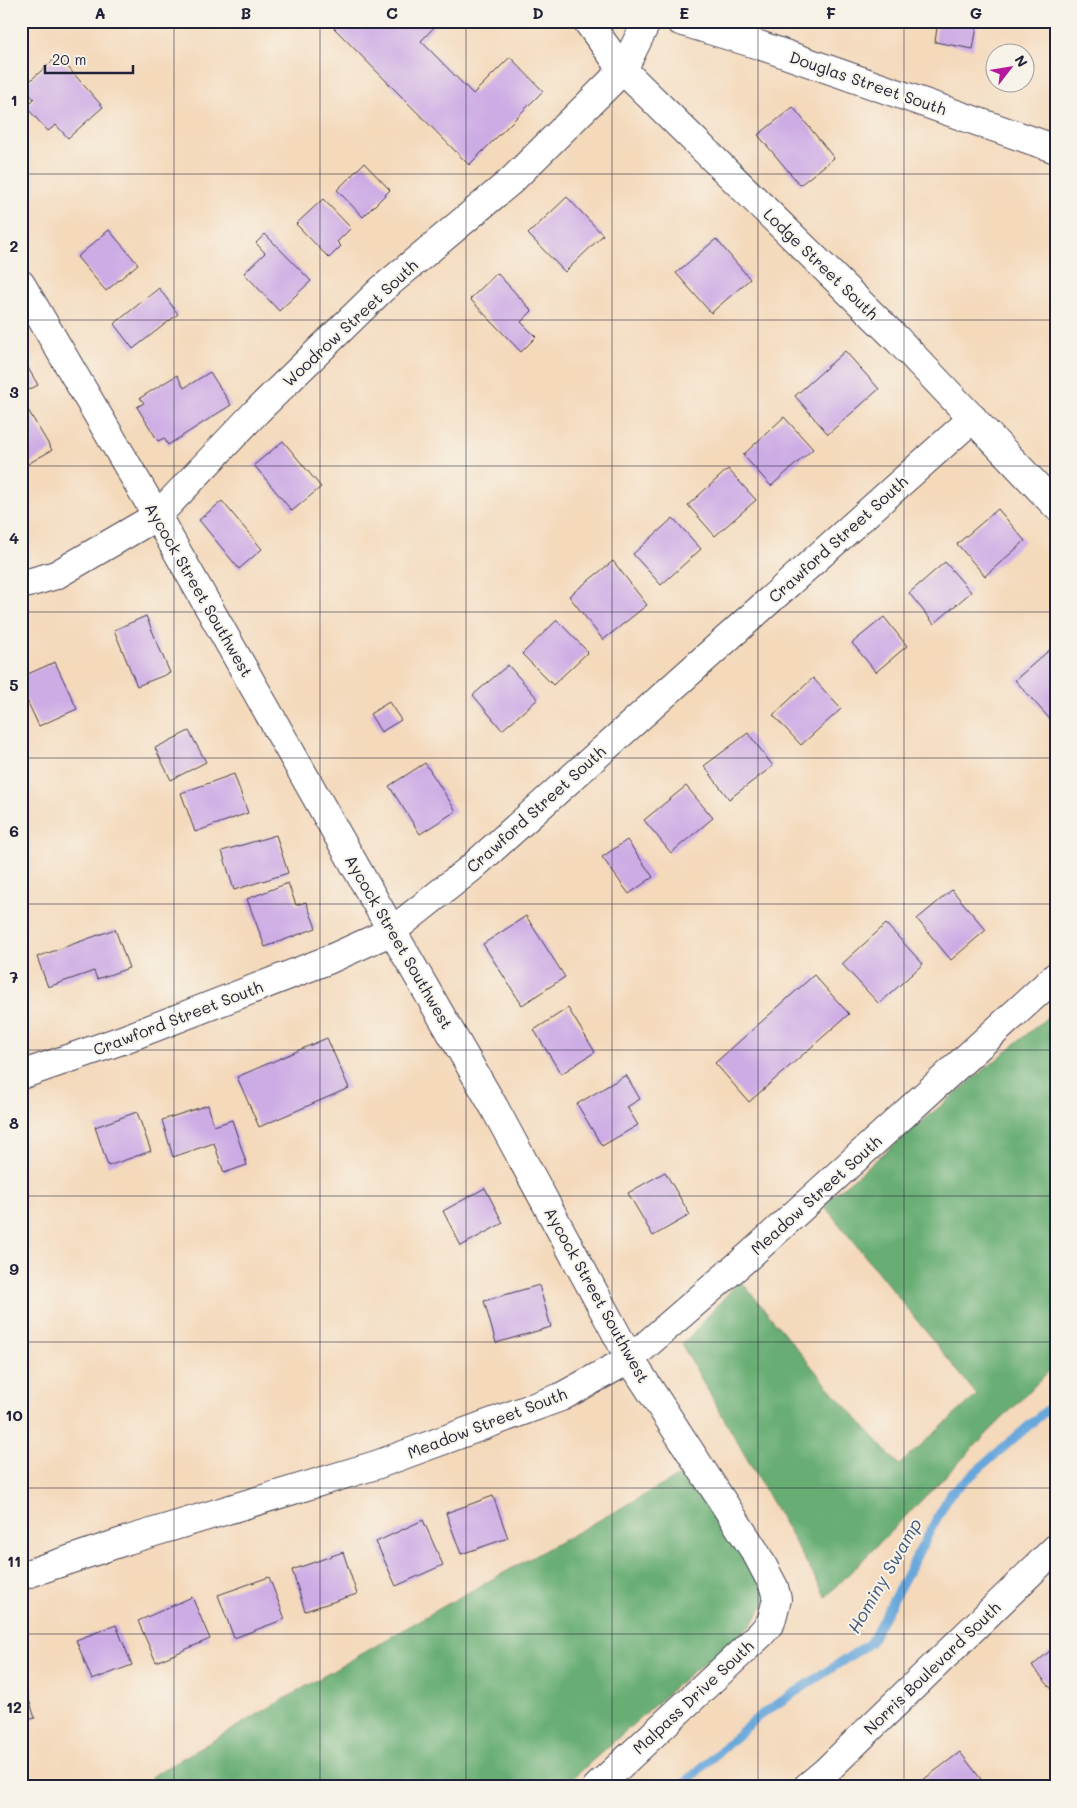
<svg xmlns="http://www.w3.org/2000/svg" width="1077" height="1808" viewBox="0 0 1077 1808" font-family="Mali,sans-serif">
  <rect width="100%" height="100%" fill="#f7f3e8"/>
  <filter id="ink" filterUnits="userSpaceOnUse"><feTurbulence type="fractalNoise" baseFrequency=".02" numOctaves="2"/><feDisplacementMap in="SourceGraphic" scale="10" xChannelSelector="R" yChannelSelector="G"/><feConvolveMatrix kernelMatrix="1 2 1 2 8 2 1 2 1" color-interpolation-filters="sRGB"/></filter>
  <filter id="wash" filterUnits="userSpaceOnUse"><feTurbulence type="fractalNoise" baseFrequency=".0096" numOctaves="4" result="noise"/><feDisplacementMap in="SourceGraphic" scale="20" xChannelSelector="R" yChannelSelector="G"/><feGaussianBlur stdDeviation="1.12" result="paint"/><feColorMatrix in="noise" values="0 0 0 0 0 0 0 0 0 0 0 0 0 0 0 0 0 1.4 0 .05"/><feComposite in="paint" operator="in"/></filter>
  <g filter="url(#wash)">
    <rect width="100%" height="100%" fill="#f4d9bb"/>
    <g fill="#68ad73" stroke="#456857">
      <path d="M1056,1010v354l-230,233 -144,-252 58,-65 87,105 72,80 78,-70 -154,-191z"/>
      <path d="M699,1465l75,122 -23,39 -63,49 -125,112h-417l6,-11 299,-174z"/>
    </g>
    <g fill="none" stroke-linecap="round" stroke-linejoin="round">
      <path stroke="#67a7da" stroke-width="9" d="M680,1787l79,-71 111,-73 80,-149 106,-92"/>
    </g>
    <g id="blocks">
      <g fill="#cdabe5">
        <path d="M336,21h104l-19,20 52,53 37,-37 33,34 -74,74 -137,-139z"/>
        <path d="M938,21h40l-5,28 -38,-7z"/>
        <path d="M58,56l45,51 -35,31 -12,-13 -8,6 -22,-24 8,-8 -11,-12z"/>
        <path d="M793,107l41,51 -34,27 -42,-50z"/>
        <path d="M364,163l26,27 -27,27 -26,-27z"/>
        <path d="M567,197l36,38 -38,37 -37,-38z"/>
        <path d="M323,199l28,29 -14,14 4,4 -12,12 -33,-34z"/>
        <path d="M109,230l29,34 -32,27 -29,-34z"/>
        <path d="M265,234l46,47 -32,30 -35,-38 21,-20 -9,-10z"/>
        <path d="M716,239l34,40 -39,34 -35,-40z"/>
        <path d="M497,273l35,38 -11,11 15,15 -15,15 -51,-53z"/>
        <path d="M159,288l19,26 -45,35 -19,-25z"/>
        <path d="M845,351l34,38 -51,45 -33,-38z"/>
        <path d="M21,356l17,29 -17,9z"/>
        <path d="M210,372l21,33 -63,40 -4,-7 -6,3 -21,-34 7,-4 -4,-5 37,-23 7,13z"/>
        <path d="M28,410l24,40 -31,18v-54z"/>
        <path d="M784,417l29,32 -42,37 -28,-31z"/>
        <path d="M283,441l38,46 -29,24 -38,-46z"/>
        <path d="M728,469l28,31 -41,36 -27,-31z"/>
        <path d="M222,501l40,48 -23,20 -40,-49z"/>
        <path d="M998,509l27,32 -40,35 -28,-32z"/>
        <path d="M673,518l28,31 -40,36 -28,-31z"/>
        <path d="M613,561l34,44 -44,35 -34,-44z"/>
        <path d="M945,562l26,30 -37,32 -25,-31z"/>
        <path d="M146,616l24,57 -33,13 -23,-56z"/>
        <path d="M884,617l23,29 -31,26 -24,-29z"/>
        <path d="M557,620l31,32 -35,33 -31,-31z"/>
        <path d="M1053,647l3,3v76l-41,-46z"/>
        <path d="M55,662l22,47 -38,17 -18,-38v-11z"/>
        <path d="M508,665l30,34 -36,31 -29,-35z"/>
        <path d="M813,678l28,31 -40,36 -28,-30z"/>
        <path d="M389,702l12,18 -20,12 -11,-18z"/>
        <path d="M189,731l17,31 -35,18 -16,-32z"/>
        <path d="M748,733l25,33 -44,33 -25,-33z"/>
        <path d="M425,763l31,48 -36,23 -31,-48z"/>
        <path d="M234,774l14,39 -53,19 -14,-39z"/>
        <path d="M686,786l27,32 -42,35 -27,-33z"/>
        <path d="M276,835l12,38 -54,17 -12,-39z"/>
        <path d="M627,840l26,37 -24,17 -27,-37z"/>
        <path d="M288,883l8,22 10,-3 10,26 -51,19 -18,-48z"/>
        <path d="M952,890l34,40 -35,30 -34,-41z"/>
        <path d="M526,916l39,61 -43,28 -39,-61z"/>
        <path d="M886,924l37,40 -44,40 -37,-40z"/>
        <path d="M115,929l14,39 -32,11 -3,-8 -46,16 -11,-30z"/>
        <path d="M814,975l35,39 -100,88 -34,-39z"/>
        <path d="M568,1008l27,44 -34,22 -27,-44z"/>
        <path d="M327,1038l22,50 -90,39 -22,-50z"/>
        <path d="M626,1075l14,24 -13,8 11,18 -36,21 -25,-42z"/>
        <path d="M208,1105l6,21 18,-6 15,45 -23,8 -10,-30 -41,14 -11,-37z"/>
        <path d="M137,1112l14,39 -43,15 -13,-39z"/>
        <path d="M665,1172l25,43 -37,21 -25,-43z"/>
        <path d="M485,1188l18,35 -42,23 -18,-35z"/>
        <path d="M539,1285l12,42 -55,16 -12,-42z"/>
        <path d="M493,1496l15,42 -47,16 -15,-41z"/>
        <path d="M423,1520l20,45 -47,21 -20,-44z"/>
        <path d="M343,1552l14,42 -52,17 -13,-41z"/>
        <path d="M269,1577l16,42 -51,19 -16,-43z"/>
        <path d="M192,1597l18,42 -54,23 -18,-41z"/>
        <path d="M116,1625l16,40 -40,15 -16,-40z"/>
        <path d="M1056,1646v48l-24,-28z"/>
        <path d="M21,1675l14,43 -14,4z"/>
        <path d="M960,1752l27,35h-59l-5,-7z"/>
      </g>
    </g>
  </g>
  <g filter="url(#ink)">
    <use href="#blocks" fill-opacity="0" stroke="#423d4e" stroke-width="1"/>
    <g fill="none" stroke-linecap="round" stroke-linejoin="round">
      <g stroke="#423d4e" stroke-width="30">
        <g id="street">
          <path d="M587,21l36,49 274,269 159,167"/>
          <path d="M680,21l79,24 297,104"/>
          <path d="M21,284l136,232 235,415 102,176 136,252 126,194 18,34 3,12 -6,23 -10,12 -164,153"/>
          <path d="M21,585l35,-10 101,-59 99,-104 126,-123 129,-108 112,-111 24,-49"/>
          <path d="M21,1075l101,-35 206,-80 64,-29 78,-62 503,-451"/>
          <path d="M21,1576l107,-36 248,-75 185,-68 69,-38 120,-104 306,-279"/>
          <path d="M807,1787l18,-15 231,-224"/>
        </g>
      </g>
      <use href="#street" stroke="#fff" stroke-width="28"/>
    </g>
  </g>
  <path fill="none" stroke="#22223b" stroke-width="1" stroke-opacity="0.55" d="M174,21v1766M320,21v1766M466,21v1766M612,21v1766M758,21v1766M904,21v1766M21,174h1035M21,320h1035M21,466h1035M21,612h1035M21,758h1035M21,904h1035M21,1050h1035M21,1196h1035M21,1342h1035M21,1488h1035M21,1634h1035"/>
  <g text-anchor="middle" stroke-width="4" stroke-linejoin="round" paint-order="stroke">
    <g font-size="16" fill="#22223b" stroke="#f7f3e8">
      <text transform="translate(868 83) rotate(19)" y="6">Douglas Street South</text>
      <text transform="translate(821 264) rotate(44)" y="6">Lodge Street South</text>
      <text transform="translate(350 323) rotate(-43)" y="6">Woodrow Street South</text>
      <text transform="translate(838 539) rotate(-42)" y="6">Crawford Street South</text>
      <text transform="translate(199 590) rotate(60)" y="6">Aycock Street Southwest</text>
      <text transform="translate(536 809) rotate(-42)" y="6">Crawford Street South</text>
      <text transform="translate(399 942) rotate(60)" y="6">Aycock Street Southwest</text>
      <text transform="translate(178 1018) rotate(-21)" y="6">Crawford Street South</text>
      <text transform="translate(816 1195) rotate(-42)" y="6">Meadow Street South</text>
      <text transform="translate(597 1295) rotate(61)" y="6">Aycock Street Southwest</text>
      <text transform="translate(487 1423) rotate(-21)" y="6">Meadow Street South</text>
      <text transform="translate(932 1668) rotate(-44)" y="6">Norris Boulevard South</text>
      <text transform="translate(693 1697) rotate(-43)" y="6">Malpass Drive South</text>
    </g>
    <g font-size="18" font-style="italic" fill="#3e577b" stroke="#f7f3e8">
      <text transform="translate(885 1576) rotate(-60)" y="6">Hominy Swamp</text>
    </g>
  </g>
  <rect width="1077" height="1808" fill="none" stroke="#f7f3e8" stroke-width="55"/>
  <g transform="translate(1010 68) rotate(59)"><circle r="24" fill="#f7f3e8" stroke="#a29fa3"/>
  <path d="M0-4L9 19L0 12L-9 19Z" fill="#b5179e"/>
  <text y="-8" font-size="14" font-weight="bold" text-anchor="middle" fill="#22223b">N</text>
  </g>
  <path d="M45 65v8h88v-8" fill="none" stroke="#22223b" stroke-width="2.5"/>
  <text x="52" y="65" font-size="15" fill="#22223b" stroke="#f7f3e8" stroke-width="4" paint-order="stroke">20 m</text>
  <rect x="28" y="28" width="1022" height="1752" fill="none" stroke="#22223b" stroke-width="2"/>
  <g font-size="16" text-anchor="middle" font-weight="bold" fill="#22223b">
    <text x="100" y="19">A</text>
    <text x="246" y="19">B</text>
    <text x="392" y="19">C</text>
    <text x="538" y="19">D</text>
    <text x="684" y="19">E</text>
    <text x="831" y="19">F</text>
    <text x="976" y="19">G</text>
    <text x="14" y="106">1</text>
    <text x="14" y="252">2</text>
    <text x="14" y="398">3</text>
    <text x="14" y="544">4</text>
    <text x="14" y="691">5</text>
    <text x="14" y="837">6</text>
    <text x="14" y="983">7</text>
    <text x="14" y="1129">8</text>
    <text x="14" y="1275">9</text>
    <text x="14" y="1421">10</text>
    <text x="14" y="1567">11</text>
    <text x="14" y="1713">12</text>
  </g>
</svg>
